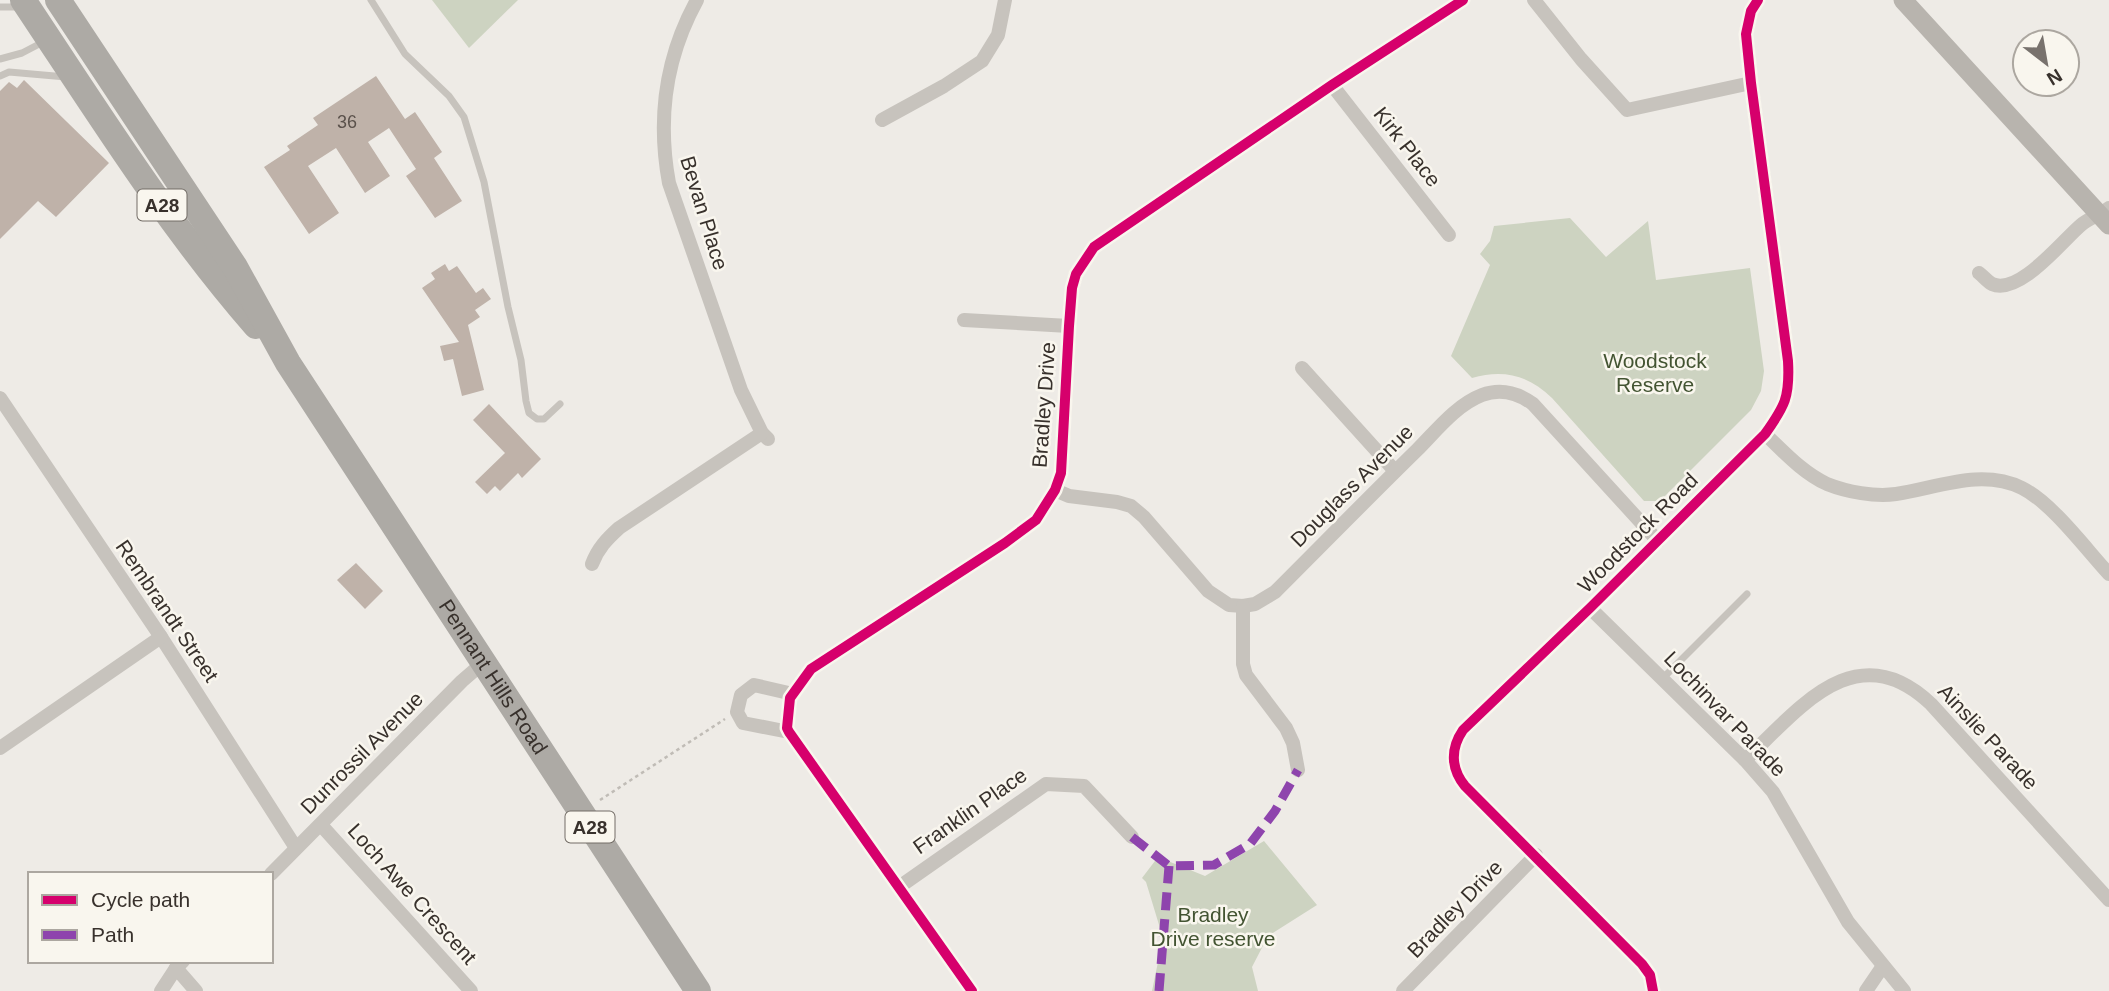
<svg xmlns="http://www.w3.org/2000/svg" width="2109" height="991" viewBox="0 0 2109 991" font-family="Arial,sans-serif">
  <rect width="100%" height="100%" fill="#eeebe6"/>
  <g fill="#cdd3c1">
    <path d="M432,0h86l-49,48z"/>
    <path d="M1570,218l36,39 42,-36 8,59 94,-12 14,103 -3,20 -10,19 -91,91h-16l-92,-103c-23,-23 -49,-29 -80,-20l-21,-22 39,-91 -10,-11 10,-13 4,-15z"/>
    <path d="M1264,841l53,64 -49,31 -16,31 6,24h-106l11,-53 -17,-56 -4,-4 16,-21 47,19z"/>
  </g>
  <g fill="#bfb2a9">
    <path d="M376,76l29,43 10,-7 27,40 -8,6 28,43 -27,17 -29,-42 10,-7 -27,-41 -21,14 22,34 -25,17 -29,-45 -28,18 31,47 -30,21 -45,-67 26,-17 -3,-4 31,-21 -5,-7z"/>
    <path d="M24,80l85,83 -53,54 -18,-16 -38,38v-148l9,-9 8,6z"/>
    <path d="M445,264l4,7 8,-5 19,27 7,-5 8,11 -16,11 5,7 -12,8 16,65 -22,6 -9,-37 -9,2 -4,-15 19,-4 -37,-54 13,-9 -4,-6z"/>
    <path d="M489,404l52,55 -19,19 -4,-5 -18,18 -5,-5 -8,8 -12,-12 30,-29 -32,-33z"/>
    <path d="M356,563l27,28 -18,18 -28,-29z"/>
  </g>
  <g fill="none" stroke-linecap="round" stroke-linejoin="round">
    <path stroke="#c0bcb6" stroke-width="2.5" stroke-dasharray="3.5 3.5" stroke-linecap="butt" d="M600,800l125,-81"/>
    <g stroke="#c7c3bd" stroke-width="7">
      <path d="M371,0l34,54 44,42 15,21 20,65 24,125 13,53 5,41 3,12 8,6h7l16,-15"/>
      <path d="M0,7h19"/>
      <path d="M0,59l22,-6 23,-12"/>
      <path d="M0,76l9,-4 57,5"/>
      <path d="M1662,679l85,-85"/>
    </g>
    <g stroke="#c7c3bd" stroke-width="14">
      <path d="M697,0c-32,58 -40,118 -28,183l72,207 21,43 6,6"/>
      <path d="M1534,0l47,59 46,51 124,-27"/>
      <path d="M1332,85l117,150"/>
      <path d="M882,120l62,-34 38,-25 16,-26 7,-35"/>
      <path d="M1979,273c4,3 9,9 13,11 27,12 70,-43 89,-59 8,-7 19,-10 28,-17"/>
      <path d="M964,320l105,6"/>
      <path d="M1302,368l93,103"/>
      <path d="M0,398l161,239 135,211"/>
      <path d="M1765,434c19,18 38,39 62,50 20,8 48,13 69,10 41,-6 85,-26 126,-6 30,15 63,60 87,86"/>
      <path d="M1055,490l14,6 48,6 14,4 13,11 64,74 21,14 14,1 12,-2 20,-12c47,-47 94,-95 142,-142 19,-19 39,-45 65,-55 19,-7 36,-2 51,9l125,137"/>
      <path d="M592,564c6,-16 15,-25 27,-36l143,-95"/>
      <path d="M1243,606v58l3,11 40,53 7,15 5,27"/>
      <path d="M1590,608l155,152 28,32 75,130 56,69"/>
      <path d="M789,732l-46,-9 -6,-11 4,-17 13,-10 39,9"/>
      <path d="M0,748l161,-111"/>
      <path d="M1745,760c54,-51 111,-127 186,-56l178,196"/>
      <path d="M321,825l150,166"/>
      <path d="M271,874l191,-193 22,-19"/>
      <path d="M899,887l147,-103 38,2 48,51"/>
      <path d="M176,968l20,23"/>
      <path d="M161,991l15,-23 7,-7"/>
      <path d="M972,991l-183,-259 -2,-4 3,-30 21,-29 194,-126 31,-23 19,-30 6,-17 8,-147 3,-38 4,-14 18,-27 238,-162 131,-85"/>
      <path d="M1403,991l133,-136"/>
      <path d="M1653,991l-3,-16 -8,-11 -177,-178c-14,-17 -15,-37 -2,-56l127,-122 175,-174c20,-28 25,-37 23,-73l-37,-278 -5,-49 5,-23 7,-11"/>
      <path d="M1866,991l17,-25"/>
    </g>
    <path stroke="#b8b4ae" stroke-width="19" d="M1903,0l206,225"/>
    <g stroke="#adaaa5" stroke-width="26">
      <path d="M23,0c74,111 145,225 233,326"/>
      <path id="s1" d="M58,0l177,267 53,96 410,628"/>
    </g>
    <g stroke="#8e44ad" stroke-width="9" stroke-dasharray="18 9" stroke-linecap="butt">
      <path d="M1132,837l37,29 45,-1 36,-21 25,-33 23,-41"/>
      <path d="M1159,991l10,-125"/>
    </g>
    <g stroke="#f9f6ee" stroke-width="15">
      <g id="cycleway">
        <path d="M972,991l-183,-259 -2,-4 3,-30 21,-29 194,-126 31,-23 19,-30 6,-17 8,-147 3,-38 4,-14 18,-27 238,-162 131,-85"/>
        <path d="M1653,991l-3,-16 -8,-11 -177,-178c-14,-17 -15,-37 -2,-56l127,-122 175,-174c20,-28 25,-37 23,-73l-37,-278 -5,-49 5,-23 7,-11"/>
      </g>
    </g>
    <use href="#cycleway" stroke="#d6006c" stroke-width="10"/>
  </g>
  <g text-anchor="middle" stroke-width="5" stroke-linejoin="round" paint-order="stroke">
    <g font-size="18" fill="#5a514b">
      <text x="347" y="128">36</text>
    </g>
    <g fill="#f9f6ee" stroke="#726c66" stroke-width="2">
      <rect x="137.5" y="189.5" width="49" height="31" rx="5"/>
      <rect x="565.5" y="811.5" width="49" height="31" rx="5"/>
    </g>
    <g font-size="19" font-weight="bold" fill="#38312c">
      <text x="162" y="212">A28</text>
      <text x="590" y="834">A28</text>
    </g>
    <g font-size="21" fill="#38312c" stroke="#f9f6ee">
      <text transform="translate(1407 147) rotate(52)" y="7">Kirk Place</text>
      <text transform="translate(704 213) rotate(73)" y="7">Bevan Place</text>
      <text transform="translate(1044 405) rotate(-86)" y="7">Bradley Drive</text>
      <text transform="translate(1352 486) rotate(-45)" y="7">Douglass Avenue</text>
      <text transform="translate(1638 533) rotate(-45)" y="7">Woodstock Road</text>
      <text transform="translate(167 611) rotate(56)" y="7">Rembrandt Street</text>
      <text dy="7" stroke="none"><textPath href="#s1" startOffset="805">Pennant Hills Road</textPath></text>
      <text transform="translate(1725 714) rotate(46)" y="7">Lochinvar Parade</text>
      <text transform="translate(1988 737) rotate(47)" y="7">Ainslie Parade</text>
      <text transform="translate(362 753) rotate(-45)" y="7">Dunrossil Avenue</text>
      <text transform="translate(970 811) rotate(-35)" y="7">Franklin Place</text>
      <text transform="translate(412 894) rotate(48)" y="7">Loch Awe Crescent</text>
      <text transform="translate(1455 909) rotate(-46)" y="7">Bradley Drive</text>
    </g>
    <g font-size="21" fill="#435432" stroke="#f9f6ee">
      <text x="1655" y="368">Woodstock<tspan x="1655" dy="24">Reserve</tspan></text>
      <text x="1213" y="922">Bradley<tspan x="1213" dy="24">Drive reserve</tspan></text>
    </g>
  </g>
  <rect x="28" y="872" width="245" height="91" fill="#f9f6ee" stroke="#aca7a0" stroke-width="2"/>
  <rect x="42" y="895" width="35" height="10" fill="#d6006c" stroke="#aca7a0" stroke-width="2"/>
  <text x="91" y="907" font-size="21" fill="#38312c">Cycle path</text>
  <rect x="42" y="930" width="35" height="10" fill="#8e44ad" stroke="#aca7a0" stroke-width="2"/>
  <text x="91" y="942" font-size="21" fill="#38312c">Path</text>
  <g transform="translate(2046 63) rotate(149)"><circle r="33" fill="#f9f6ee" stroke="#aca7a0" stroke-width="2"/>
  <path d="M0-5L12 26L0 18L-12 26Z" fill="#78726d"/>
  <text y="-10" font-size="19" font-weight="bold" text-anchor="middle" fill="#38312c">N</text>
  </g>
</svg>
